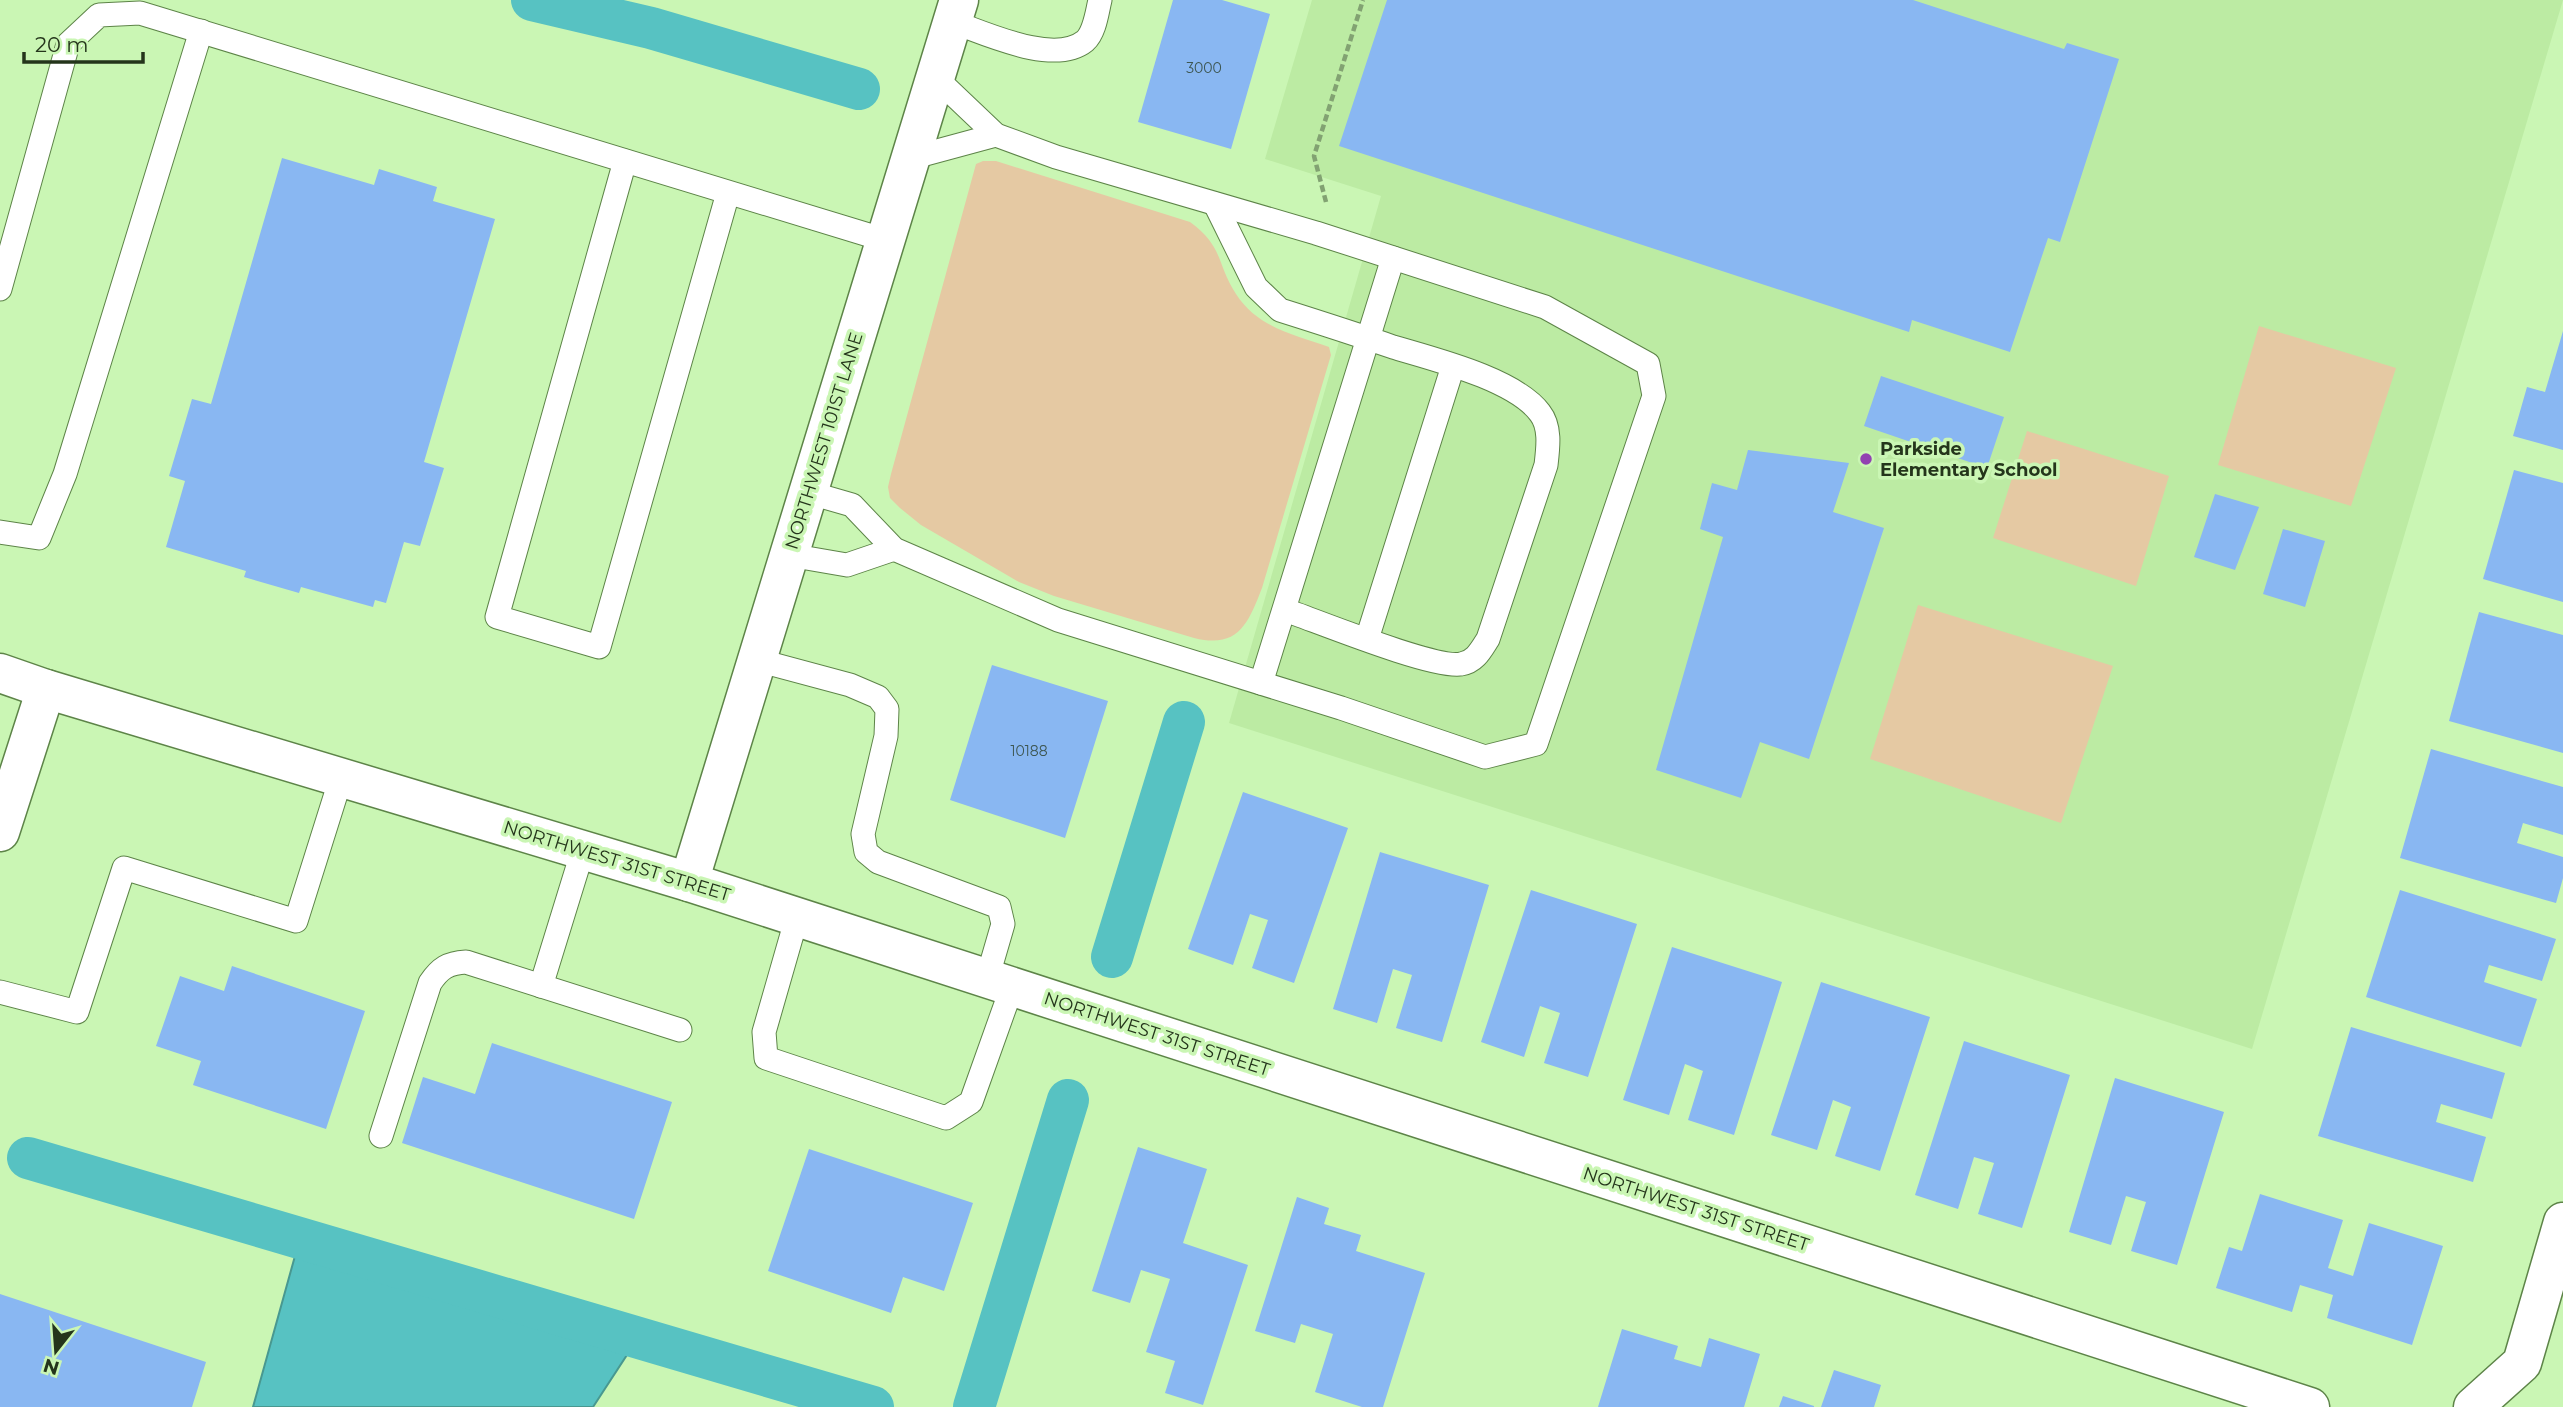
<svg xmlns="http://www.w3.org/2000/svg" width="2563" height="1407" viewBox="0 0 2563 1407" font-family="Montserrat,sans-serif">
  <rect width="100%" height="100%" fill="#caf6b4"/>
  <path fill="#bceba3" d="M1312,0h1251l-311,1049 -1023,-326 152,-527 -116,-37z"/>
  <g fill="#e5c9a3">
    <path d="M983,161h13l194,61c34,25 26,41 46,72 22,34 57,40 93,53l2,8 -69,233c-14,36 -24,61 -68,50l-140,-42 -35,-14 -98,-57 -21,-17 -10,-10 -2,-11 3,-13 85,-310z"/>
    <path d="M2259,326l137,42 -45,138 -133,-41z"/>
    <path d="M2027,431l142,45 -33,110 -143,-48z"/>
    <path d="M1918,605l195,61 -52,157 -191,-64z"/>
  </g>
  <path fill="#57c2c2" stroke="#489890" stroke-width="2" d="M300,1238l338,100 -45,69h-340z"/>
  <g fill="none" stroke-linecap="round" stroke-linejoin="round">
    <g stroke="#57c2c2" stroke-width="42">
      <path d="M532,0l119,28 208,61"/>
      <path d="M1112,957l72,-235"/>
      <path d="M28,1158l845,249"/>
      <path d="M974,1407l94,-307"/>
    </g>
  </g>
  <g fill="#89b7f2">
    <path d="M1173,0h49l48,14 -39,135 -93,-27z"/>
    <path d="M1387,0h526l151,49 3,-6 52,16 -59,183 -12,-4 -38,114 -98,-32 -3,12 -570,-186z"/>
    <path d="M282,158l92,27 5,-16 58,18 -4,14 62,18 -71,243 20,6 -24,78 -16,-4 -18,61 -11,-3 -2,7 -72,-20 -2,6 -55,-16 2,-6 -80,-24 19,-66 -16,-5 23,-77 19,5z"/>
    <path d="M2563,331v119l-50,-14 14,-49 18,5z"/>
    <path d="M1881,376l123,41 -17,51 -123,-42z"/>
    <path d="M1748,450l101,13 -16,49 51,16 -75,231 -49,-17 -19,56 -85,-28 67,-233 -23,-8 12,-46 25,7z"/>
    <path d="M2514,470l49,13v119l-80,-23z"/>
    <path d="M2215,494l44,13 -24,63 -41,-13z"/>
    <path d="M2283,529l42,12 -20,66 -42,-13z"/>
    <path d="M2479,612l84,23v118l-114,-32z"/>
    <path d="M992,665l116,36 -43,137 -115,-38z"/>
    <path d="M2431,749l132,38v48l-40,-12 -6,20 46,14v21l-7,25 -156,-45z"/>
    <path d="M1243,792l105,36 -54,155 -42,-15 16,-48 -18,-6 -17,51 -45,-16z"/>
    <path d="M1380,852l109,33 -47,157 -46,-14 16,-53 -19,-6 -16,54 -44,-14z"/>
    <path d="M1531,890l106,34 -49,153 -44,-14 16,-50 -20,-7 -16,51 -43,-15z"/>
    <path d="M2400,890l156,49 -14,42 -53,-16 -5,17 53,17 -16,48 -155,-50z"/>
    <path d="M1672,947l110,35 -48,153 -46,-15 15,-49 -18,-7 -16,51 -46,-15z"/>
    <path d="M232,966l133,45 -39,118 -133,-44 8,-24 -45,-15 24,-70 44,15z"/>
    <path d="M1821,982l109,35 -50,154 -45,-15 16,-49 -18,-7 -16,50 -46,-15z"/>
    <path d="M2351,1027l154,46 -13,46 -51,-15 -5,18 50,15 -13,45 -155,-46z"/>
    <path d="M1964,1041l106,34 -48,153 -44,-14 16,-51 -20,-6 -16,52 -43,-14z"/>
    <path d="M492,1043l180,59 -38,117 -232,-76 21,-66 52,17z"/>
    <path d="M2115,1078l109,34 -47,153 -46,-14 15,-49 -20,-6 -15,49 -42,-13z"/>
    <path d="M1138,1147l69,22 -24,74 65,22 -45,140 -38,-12 10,-32 -29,-9 24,-73 -29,-9 -11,33 -38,-12z"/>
    <path d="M809,1149l164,54 -29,88 -41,-14 -12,36 -123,-42z"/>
    <path d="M2260,1194l83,26 -15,48 25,8 16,-53 74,23 -31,99 -85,-27 6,-23 -33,-10 -8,27 -76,-24 13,-41 13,4z"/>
    <path d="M1297,1197l32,11 -5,16 37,11 -5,16 69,22 -42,134h-21l-47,-15 18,-58 -32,-10 -6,19 -40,-12z"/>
    <path d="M0,1294l206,68 -14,45h-192z"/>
    <path d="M1622,1329l56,17 -4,13 27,8 8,-29 51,16 -16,53h-146z"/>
    <path d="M1834,1370l47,15 -7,22h-53z"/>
    <path d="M1783,1396l31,10v1h-35z"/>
  </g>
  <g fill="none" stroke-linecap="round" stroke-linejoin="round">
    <g stroke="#5d8448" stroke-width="25">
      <g id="lane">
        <path d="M953,22c32,11 101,44 132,19 10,-9 12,-29 15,-41"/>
        <path d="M911,158l85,-23"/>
        <path d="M625,161l-128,456 102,30 129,-454"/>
        <path d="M1215,204l41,83 24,23c38,12 76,24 113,37 40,12 122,32 147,66 11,14 8,35 6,52l-58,174c-7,11 -13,23 -27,25 -27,5 -144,-43 -176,-54"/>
        <path d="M0,289l68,-245 31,-29 41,-2 745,227"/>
        <path d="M807,492l45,13 42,44 164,71 283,88 144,49 51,-13 118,-348 -6,-32 -103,-57 -229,-74 -260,-76 -60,-22 -61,-58"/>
        <path d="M0,532l39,6 26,-64 136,-443"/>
        <path d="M789,555l58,10 47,-16"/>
        <path d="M1367,639l86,-273"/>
        <path d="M757,660l93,25 28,12 9,12 -1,27 -23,98 3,18 12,10 121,45 4,17 -16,55"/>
        <path d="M1261,683l132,-425"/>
        <path d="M797,917l-33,115 2,26 180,60 25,-16 41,-115"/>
        <path d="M541,986l42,-136"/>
        <path d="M0,992l77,20 47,-144 172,53 45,-143"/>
        <path d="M381,1136l49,-153c10,-15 18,-20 36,-21l214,68"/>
      </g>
    </g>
    <g stroke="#5d8448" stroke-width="41">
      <g id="street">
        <path d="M0,673l46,16 643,193 1621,525"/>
        <path d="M0,832l46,-143"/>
        <path d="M689,882l270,-882"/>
        <path d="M2473,1407l49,-44 41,-141"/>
      </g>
    </g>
    <path stroke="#82a272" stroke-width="4.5" stroke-dasharray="7 3.5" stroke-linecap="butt" d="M1326,202l-12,-46 49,-156"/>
    <use href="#lane" stroke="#fff" stroke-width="23"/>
    <use href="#street" stroke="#fff" stroke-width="38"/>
  </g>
  <circle fill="#9242b1" stroke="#caf6b4" stroke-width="2.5" cx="1866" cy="459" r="7"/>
  <g text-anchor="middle" stroke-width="7" stroke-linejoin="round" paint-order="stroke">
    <g font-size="14" fill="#3d5651">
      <text x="1204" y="73">3000</text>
      <text x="1029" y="756">10188</text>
    </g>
    <g font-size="18" fill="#24351b" stroke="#caf6b4">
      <text transform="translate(824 441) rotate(-73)" y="6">NORTHWEST 101ST LANE</text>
      <text transform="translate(617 861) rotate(17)" y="6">NORTHWEST 31ST STREET</text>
      <text transform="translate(1157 1034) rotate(18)" y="6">NORTHWEST 31ST STREET</text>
      <text transform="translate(1696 1209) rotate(18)" y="6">NORTHWEST 31ST STREET</text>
    </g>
    <g font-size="18" font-weight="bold" fill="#24351b" stroke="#caf6b4" text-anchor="start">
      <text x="1880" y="455">Parkside<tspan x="1880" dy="21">Elementary School</tspan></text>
    </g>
  </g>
  <g transform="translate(56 1351) rotate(197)" stroke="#caf6b4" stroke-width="5" paint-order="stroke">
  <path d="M0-5L12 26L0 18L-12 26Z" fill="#24351b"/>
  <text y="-10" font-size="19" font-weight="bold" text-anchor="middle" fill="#24351b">N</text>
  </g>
  <path d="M24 52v10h119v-10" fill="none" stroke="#24351b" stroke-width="3.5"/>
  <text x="35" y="52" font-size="21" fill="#24351b" stroke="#caf6b4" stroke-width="5" paint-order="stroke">20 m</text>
</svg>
